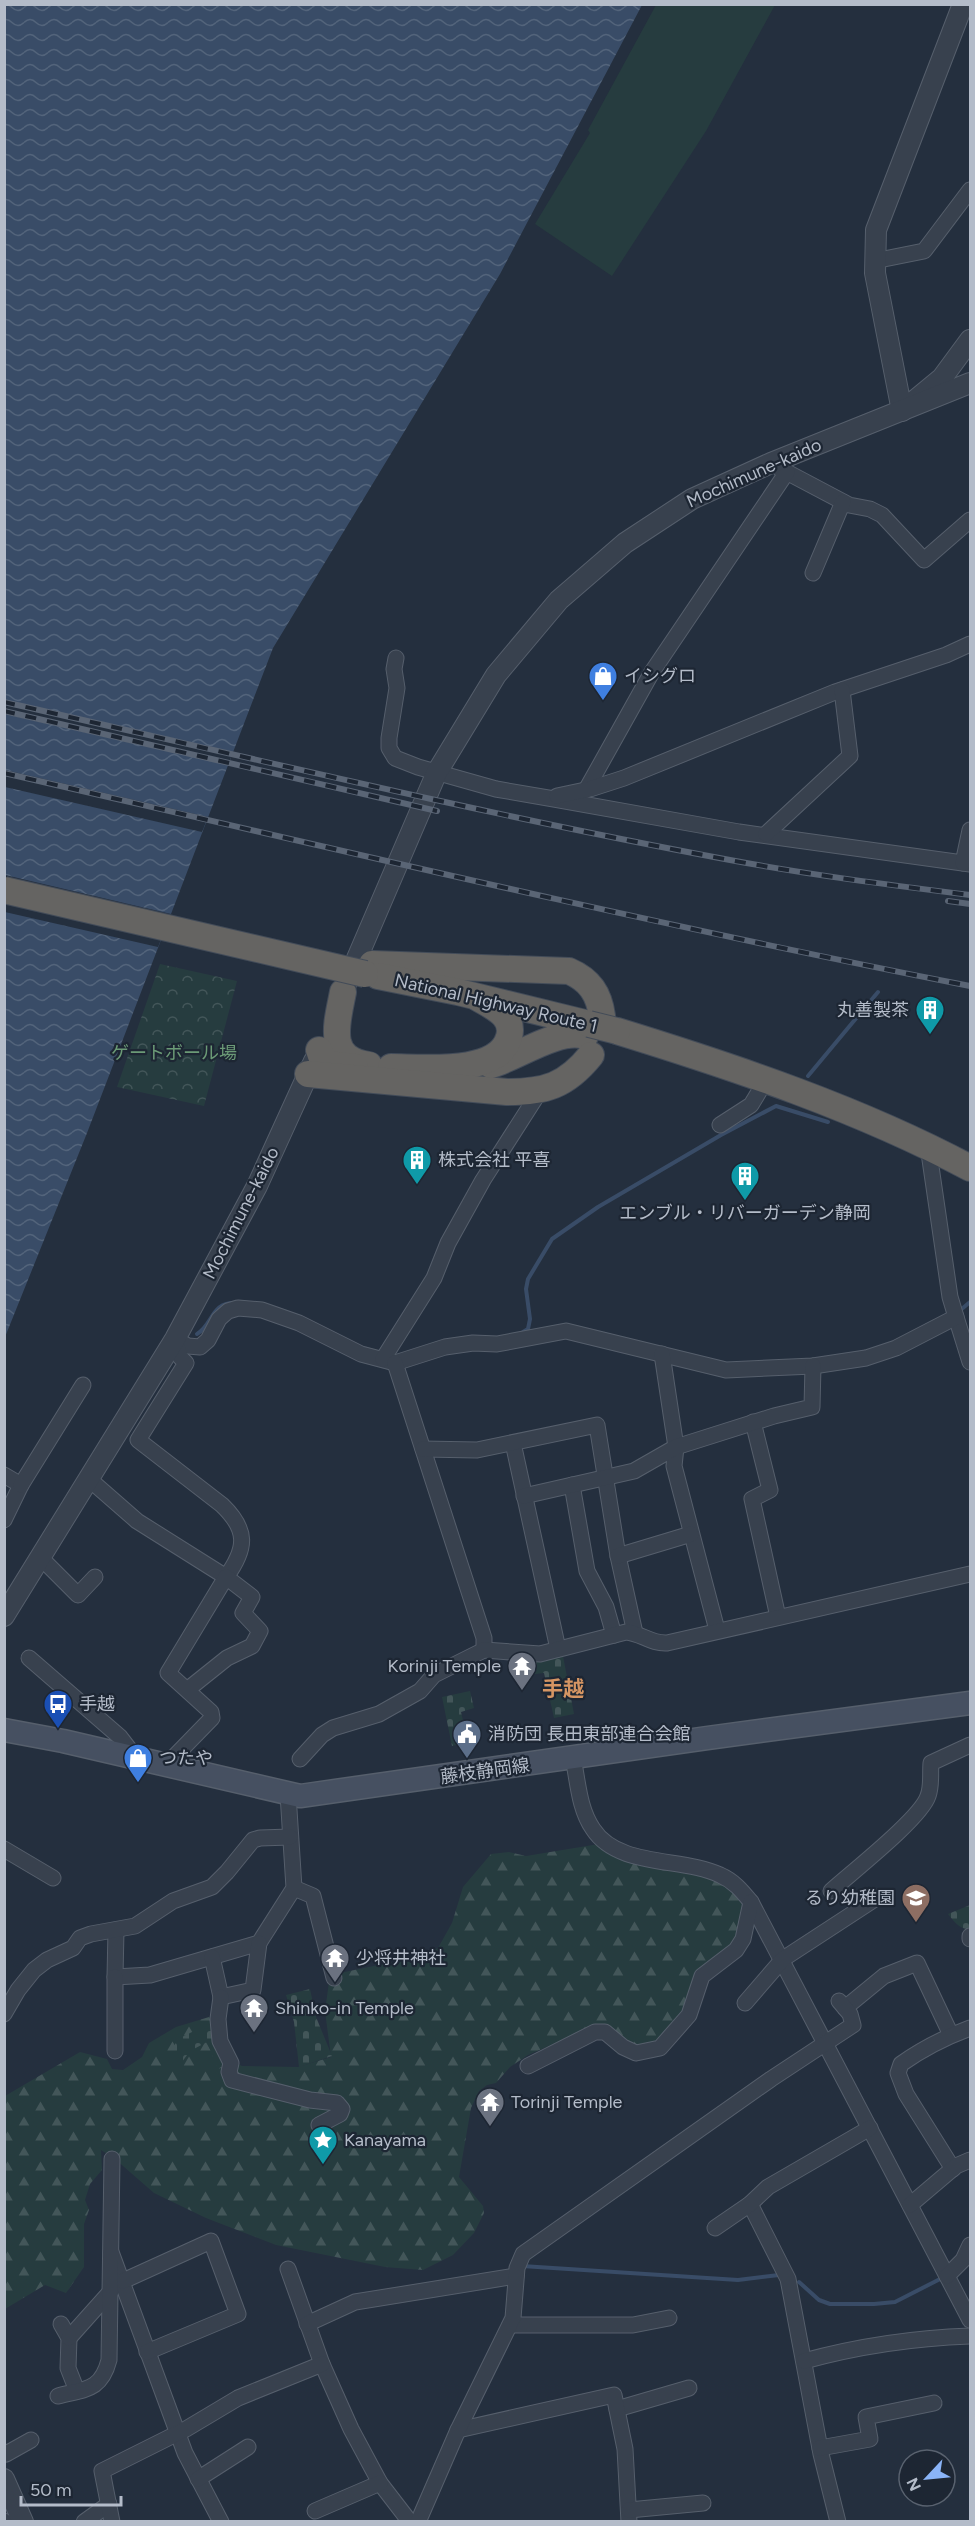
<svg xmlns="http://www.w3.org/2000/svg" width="975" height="2526" viewBox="0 0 975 2526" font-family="Figtree,'Noto Sans JP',sans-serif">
  <defs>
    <pattern id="forest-firs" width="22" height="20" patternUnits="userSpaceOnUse" patternTransform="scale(1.5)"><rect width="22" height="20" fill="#263c3f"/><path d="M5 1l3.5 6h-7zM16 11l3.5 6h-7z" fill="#435659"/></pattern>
    <pattern id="cemetery-stones" width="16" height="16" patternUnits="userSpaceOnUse" patternTransform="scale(1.5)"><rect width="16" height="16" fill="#263c3f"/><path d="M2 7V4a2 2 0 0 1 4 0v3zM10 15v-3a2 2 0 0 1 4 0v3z" fill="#435659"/></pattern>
    <pattern id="park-crowns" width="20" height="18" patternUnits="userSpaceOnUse" patternTransform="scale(1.5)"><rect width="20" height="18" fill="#263c3f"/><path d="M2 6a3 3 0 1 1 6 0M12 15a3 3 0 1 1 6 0" fill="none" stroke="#435659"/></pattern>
    <pattern id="water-waves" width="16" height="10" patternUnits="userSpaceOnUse" patternTransform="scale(1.5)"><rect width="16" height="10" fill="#394c67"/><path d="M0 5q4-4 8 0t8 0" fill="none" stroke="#53647b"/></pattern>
  </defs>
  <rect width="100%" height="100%" fill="#242f3e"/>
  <path fill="url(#forest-firs)" d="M599,1844l115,34 16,8 15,19 -2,26 -54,75 -33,38 -17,3 -46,-20 -65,28 -18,12 -14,16 -9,2 -8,6 -8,17 -12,69 24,29 1,7 -10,20 -21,22 -30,15 -38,-3 -109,-22 -70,-27 -52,-25 -39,-34 -14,-9 1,20 -12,14 -5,16 4,10 -5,14v43l-18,26 -21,-8 -40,24v-213l75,-44 27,7 5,10 11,1 19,-13 7,-14 27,-16 43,-13 13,47 10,5 56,1 33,-10 -6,-46 5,-36 78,-16 30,-11 14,-25 11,-36 28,-33 18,-2 17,4z"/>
  <g fill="url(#cemetery-stones)">
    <path d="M563,1656l11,58 -20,4 -10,-45 -26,3 -4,-18z"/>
    <path d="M470,1691l4,17 -13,4 7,30 -16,4 -10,-49z"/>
    <path d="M970,1905v25c-11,-2 -15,-7 -22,-16z"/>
    <path d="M310,1989l6,28 16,39 -33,11 -5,-45 -8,-27z"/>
    <path d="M208,2024l19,42 -9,3 -11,-27 -17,9 -11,15 -9,-13 8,-14z"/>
  </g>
  <path fill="url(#park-crowns)" d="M160,964l77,17 -33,125 -87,-19z"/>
  <path fill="#263c3f" d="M656,5h119l-69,126 -94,145 -77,-52 55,-91 -2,-3z"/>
  <path fill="url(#water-waves)" d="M5,5h637l-142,269 -227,374 -186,485 -82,204z"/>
  <g fill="#242f3e">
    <path d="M5,700l228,52 -5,13 -223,-51z"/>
    <path d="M5,770l203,47 -6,15 -197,-45z"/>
    <path d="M5,875l166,39 -13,33 -153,-35z"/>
  </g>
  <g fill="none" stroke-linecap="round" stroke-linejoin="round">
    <g stroke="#394c67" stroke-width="4">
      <path d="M808,1076l70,-84"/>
      <path d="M957,1313l13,-11"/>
      <path d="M523,1332l5,-3 2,-10 -4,-30 2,-10 24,-40 46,-32 123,-72 55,-29 52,16"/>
      <path d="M197,1334c16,-9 14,-32 38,-31"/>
      <path d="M522,2266l216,14 41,-5"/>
      <path d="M799,2282l20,18 11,4h44l21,-2 49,-25"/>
    </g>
    <g stroke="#565f6c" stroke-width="17">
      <g id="minor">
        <path d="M874,261l50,-10 46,-61"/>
        <path d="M779,468l70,37 21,4 12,6 42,45 46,-40"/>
        <path d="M813,573l30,-71"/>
        <path d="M396,658l-2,11 3,19 -8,50v10l6,10 23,9 78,22 58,10 185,33 231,32"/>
        <path d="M586,790l66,-118 135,-200"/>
        <path d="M557,796l33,-7 34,-11 211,-86 111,-37 24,-11"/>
        <path d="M766,834l84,-78 -8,-66"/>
        <path d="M963,863l7,-33"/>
        <path d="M720,1125l31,-20 9,-15"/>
        <path d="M956,1317l14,45"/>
        <path d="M175,1339l13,7 12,1 8,-7 11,-21 9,-8 10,-3 24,2 37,13 62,31 34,9 50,-16 28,-4 24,1 69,-13 160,39 87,-4 53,-8 30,-10 60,-31 -6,-20 -22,-151"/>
        <path d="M662,1354l14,93 -2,19 43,164"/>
        <path d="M383,1359l51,-81 14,-35 35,-63 57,-89"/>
        <path d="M395,1363l89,275v12"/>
        <path d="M753,1422l17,68 -18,9 26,118"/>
        <path d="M513,1443l45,206"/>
        <path d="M423,1449l54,1 120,-25 21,131 17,77"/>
        <path d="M4,1475l17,10 -17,35"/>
        <path d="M89,1479l48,42 89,56c21,-29 22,-47 -4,-72l-84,-65 48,-77 -6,-6 -5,-18"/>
        <path d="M21,1485l62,-100"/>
        <path d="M572,1485l15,86 19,36 8,28"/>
        <path d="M524,1496l110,-25 42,-24 98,-31 38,-9 1,-41"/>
        <path d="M618,1556l73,-22"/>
        <path d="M40,1557l38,38 17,-18"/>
        <path d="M29,1658l91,79 10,13 2,8"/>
        <path d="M573,1758c5,24 6,51 20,71 25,39 90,28 127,46 14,6 22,16 31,27l219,418"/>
        <path d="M300,1759l22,-24 11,-7 46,-14 41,-23 14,-16 50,-25 56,4 86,-22c15,1 25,12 41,11l303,-69"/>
        <path d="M170,1767l5,-11 37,-38 -1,-6 -43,-39 58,-96 26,20 -9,16 17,18 -8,15 -25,12 -40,32"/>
        <path d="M4,1849l49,29"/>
        <path d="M294,1888l19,8 21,82"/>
        <path d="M831,1891c21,-19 90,-73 97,-95 4,-10 2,-23 3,-33l39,-18"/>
        <path d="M116,1930l-1,47 35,-2 109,-32 35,-55 -6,-94"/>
        <path d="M970,1936v3"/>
        <path d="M212,1957l9,40 32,-7 6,-47"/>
        <path d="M221,1997l-3,22 2,22 11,22 -2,9 3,8 78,20 27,3 5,6 -2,5 -21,11"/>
        <path d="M745,2003l38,-44 95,-62"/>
        <path d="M845,2008l39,-32 33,-13 34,72"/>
        <path d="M4,2014l14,-24 16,-20 13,-10 26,-12 7,-10 11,-4 44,-8 38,-25 39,-14 15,-15 26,-32 7,-2 30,-1"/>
        <path d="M115,2051v-74"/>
        <path d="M528,2066l67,-34h10l18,15 13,6 24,-5 29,-33 13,-39 34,-26 7,-11 8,-37"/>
        <path d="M953,2169l-47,-75 -8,-21 3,-9c21,-15 45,-27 69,-36"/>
        <path d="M750,2204l38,75 33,175 17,68"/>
        <path d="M910,2205l46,-39 14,-6"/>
        <path d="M715,2228l35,-24 18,-17 102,-59"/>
        <path d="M111,2252l74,201 36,69"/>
        <path d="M288,2269l34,95 29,65 29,54 30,39"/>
        <path d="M947,2276l16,-16 7,-15"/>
        <path d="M123,2281l88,-40 27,73 -91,38"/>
        <path d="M61,2324l8,14 -1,30 9,23"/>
        <path d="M307,2324l48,-22 161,-26"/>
        <path d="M510,2325h123l36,-7"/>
        <path d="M69,2338l42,-47"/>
        <path d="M804,2361c55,-15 109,-23 166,-25"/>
        <path d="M58,2396c27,-7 43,-5 51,-36l3,-201"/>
        <path d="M617,2409l72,-21"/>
        <path d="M458,2430l156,-35 11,54 4,73"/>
        <path d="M820,2448l50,-9 -4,-22 68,-14"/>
        <path d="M4,2452l2,2 25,-14"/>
        <path d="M198,2479l50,-32"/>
        <path d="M629,2510l74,-7"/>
        <path d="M315,2511l65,-28"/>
        <path d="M4,2521l1,1"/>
        <path d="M84,2522l25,-18"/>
        <path d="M112,2522l-10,-51 84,-42 52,-31 84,-34"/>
        <path d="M418,2522l40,-92 55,-112 4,-50 6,-14 248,-175 82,-54 -3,-11 -11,-13"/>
      </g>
    </g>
    <g stroke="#565f6c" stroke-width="22">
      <g id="tertiary">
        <path d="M963,4l-87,226 -1,43 27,138 40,-33 28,-38"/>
        <path d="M346,984l91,-212 59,-97 63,-75 66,-57 67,-44 79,-36 199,-80"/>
        <path d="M4,1616l171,-277 82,-153 57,-125"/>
        <path d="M4,2479l19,43"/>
      </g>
    </g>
    <g stroke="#565f6c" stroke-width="25">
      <path id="secondary" d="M4,1730l59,11 237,55 407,-58 263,-35"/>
    </g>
    <g stroke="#434c59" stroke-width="28">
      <g id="trunk">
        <path d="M372,964l197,7c21,9 30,23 33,45"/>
        <path d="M378,976l80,16 131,32"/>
        <path d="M343,992c-6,31 -18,67 26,73"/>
        <path d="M617,1031c120,37 242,78 353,137"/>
        <path d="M319,1050l2,6 8,8 26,3"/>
        <path d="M491,1065c27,-8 67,-37 94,-29"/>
        <path d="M391,1067c31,0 108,9 118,-30 6,-21 -16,-30 -31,-39"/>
        <path d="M308,1074l199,18c38,0 59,-6 84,-37"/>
      </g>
    </g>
    <use href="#minor" stroke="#38414e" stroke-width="15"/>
    <use href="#tertiary" stroke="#38414e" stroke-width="20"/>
    <use href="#secondary" stroke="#465061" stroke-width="22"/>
    <use href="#trunk" stroke="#656462" stroke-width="26"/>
    <g stroke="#5a6575" stroke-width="6">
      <g id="rail">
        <path d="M4,702c242,55 483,113 726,158 80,15 160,25 240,35"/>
        <path d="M4,711l433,100"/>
        <path d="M4,773c322,74 643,150 966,213"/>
        <path d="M948,901l22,3"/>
      </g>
    </g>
    <use href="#rail" stroke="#1d2633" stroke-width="4" stroke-dasharray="11" stroke-linecap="butt"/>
    <g stroke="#434c59" stroke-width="28" stroke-linecap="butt">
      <g id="trunk-bridge">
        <path d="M4,890l361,84"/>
        <path d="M589,1024l28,7"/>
      </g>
    </g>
    <use href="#trunk-bridge" stroke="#656462" stroke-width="26"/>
  </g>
  <defs>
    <g id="shop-pin" transform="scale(1.5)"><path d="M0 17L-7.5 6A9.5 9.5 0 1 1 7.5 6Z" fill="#3f7fe0" stroke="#1d2633"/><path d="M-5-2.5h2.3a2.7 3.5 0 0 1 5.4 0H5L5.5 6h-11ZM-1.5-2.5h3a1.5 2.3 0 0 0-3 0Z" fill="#fff"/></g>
    <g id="building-pin" transform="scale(1.5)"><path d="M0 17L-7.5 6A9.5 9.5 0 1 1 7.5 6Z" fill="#0f9aa8" stroke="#1d2633"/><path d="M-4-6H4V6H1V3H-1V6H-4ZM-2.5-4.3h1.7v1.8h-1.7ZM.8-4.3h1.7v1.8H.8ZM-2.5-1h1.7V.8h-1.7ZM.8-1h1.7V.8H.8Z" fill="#fff"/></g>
    <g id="temple-pin" transform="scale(1.5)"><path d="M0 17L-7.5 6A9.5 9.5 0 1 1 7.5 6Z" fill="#6b7280" stroke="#1d2633"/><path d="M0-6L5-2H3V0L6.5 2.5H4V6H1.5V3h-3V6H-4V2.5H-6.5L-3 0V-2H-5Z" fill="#fff"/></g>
    <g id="bus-pin" transform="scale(1.5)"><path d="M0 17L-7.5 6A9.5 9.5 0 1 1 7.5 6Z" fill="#1a4fb4" stroke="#1d2633"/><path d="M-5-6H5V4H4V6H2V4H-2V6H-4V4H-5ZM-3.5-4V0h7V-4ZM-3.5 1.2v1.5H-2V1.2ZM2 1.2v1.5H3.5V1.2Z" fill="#fff"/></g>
    <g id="civic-pin" transform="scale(1.5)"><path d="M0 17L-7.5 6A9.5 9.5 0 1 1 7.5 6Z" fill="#5c6f8a" stroke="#1d2633"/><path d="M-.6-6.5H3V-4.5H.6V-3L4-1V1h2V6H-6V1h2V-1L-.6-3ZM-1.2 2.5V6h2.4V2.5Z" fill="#fff"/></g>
    <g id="school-pin" transform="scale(1.5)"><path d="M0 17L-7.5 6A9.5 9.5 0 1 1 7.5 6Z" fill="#8d6e63" stroke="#1d2633"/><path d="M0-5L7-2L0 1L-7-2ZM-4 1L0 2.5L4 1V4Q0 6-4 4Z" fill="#fff"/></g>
    <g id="sight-pin" transform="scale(1.5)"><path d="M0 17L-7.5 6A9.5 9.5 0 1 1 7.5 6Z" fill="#0f9aa8" stroke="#1d2633"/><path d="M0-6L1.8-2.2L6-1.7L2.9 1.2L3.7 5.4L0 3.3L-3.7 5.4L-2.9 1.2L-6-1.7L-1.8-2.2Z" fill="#fff"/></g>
  </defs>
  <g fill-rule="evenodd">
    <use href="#shop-pin" x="603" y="676"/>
    <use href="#building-pin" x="930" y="1010"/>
    <use href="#building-pin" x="417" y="1160"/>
    <use href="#building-pin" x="745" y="1176"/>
    <use href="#temple-pin" x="522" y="1666"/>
    <use href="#bus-pin" x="58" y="1704"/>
    <use href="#civic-pin" x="467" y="1734"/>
    <use href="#shop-pin" x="138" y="1758"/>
    <use href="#school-pin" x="916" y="1898"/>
    <use href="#temple-pin" x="335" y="1958"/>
    <use href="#temple-pin" x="254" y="2008"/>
    <use href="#temple-pin" x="490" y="2102"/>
    <use href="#sight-pin" x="323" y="2140"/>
  </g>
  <g text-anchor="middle" stroke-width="4.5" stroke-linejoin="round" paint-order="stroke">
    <g font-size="18" fill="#b4bcc9" stroke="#1d2633">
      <text transform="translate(754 473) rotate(-24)" y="6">Mochimune-kaido</text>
      <text transform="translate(496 1003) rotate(13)" y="6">National Highway Route 1</text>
      <text transform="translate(241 1213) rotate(-63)" y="6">Mochimune-kaido</text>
      <text transform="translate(485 1771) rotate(-8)" y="6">藤枝静岡線</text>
    </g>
    <g font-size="18" fill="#b4bcc9" stroke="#1d2633" text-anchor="start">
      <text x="624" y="682">イシグロ</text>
      <text x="909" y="1016" text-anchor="end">丸善製茶</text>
      <text x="438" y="1166">株式会社 平喜</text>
      <text x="745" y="1219" text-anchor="middle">エンブル・リバーガーデン静岡</text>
      <text x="501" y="1672" text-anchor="end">Korinji Temple</text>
      <text x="79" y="1710">手越</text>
      <text x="488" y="1740">消防団 長田東部連合会館</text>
      <text x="159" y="1764">つたや</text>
      <text x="895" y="1904" text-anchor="end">るり幼稚園</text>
      <text x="356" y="1964">少将井神社</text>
      <text x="275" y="2014">Shinko-in Temple</text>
      <text x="511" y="2108">Torinji Temple</text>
      <text x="344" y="2146">Kanayama</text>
    </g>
    <g font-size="18" fill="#6b9a76" stroke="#1d2633">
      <text x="174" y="1059">ゲートボール場</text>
    </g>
    <g font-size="21" font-weight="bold" fill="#d59563" stroke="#1d2633">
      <text x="563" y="1696">手越</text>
    </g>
  </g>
  <rect width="975" height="2526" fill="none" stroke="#b4bcc9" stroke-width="12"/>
  <g transform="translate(927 2478) rotate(244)"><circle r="28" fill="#1d2633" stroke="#59626f" stroke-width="1.5"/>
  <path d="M0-4.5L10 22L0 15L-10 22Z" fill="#8ab4f8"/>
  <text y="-9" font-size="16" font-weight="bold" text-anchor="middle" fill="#b4bcc9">N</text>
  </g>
  <path d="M21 2496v9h100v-9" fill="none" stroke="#b4bcc9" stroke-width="3"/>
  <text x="30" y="2496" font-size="18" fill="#b4bcc9" stroke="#1d2633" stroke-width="4.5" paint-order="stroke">50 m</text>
</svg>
